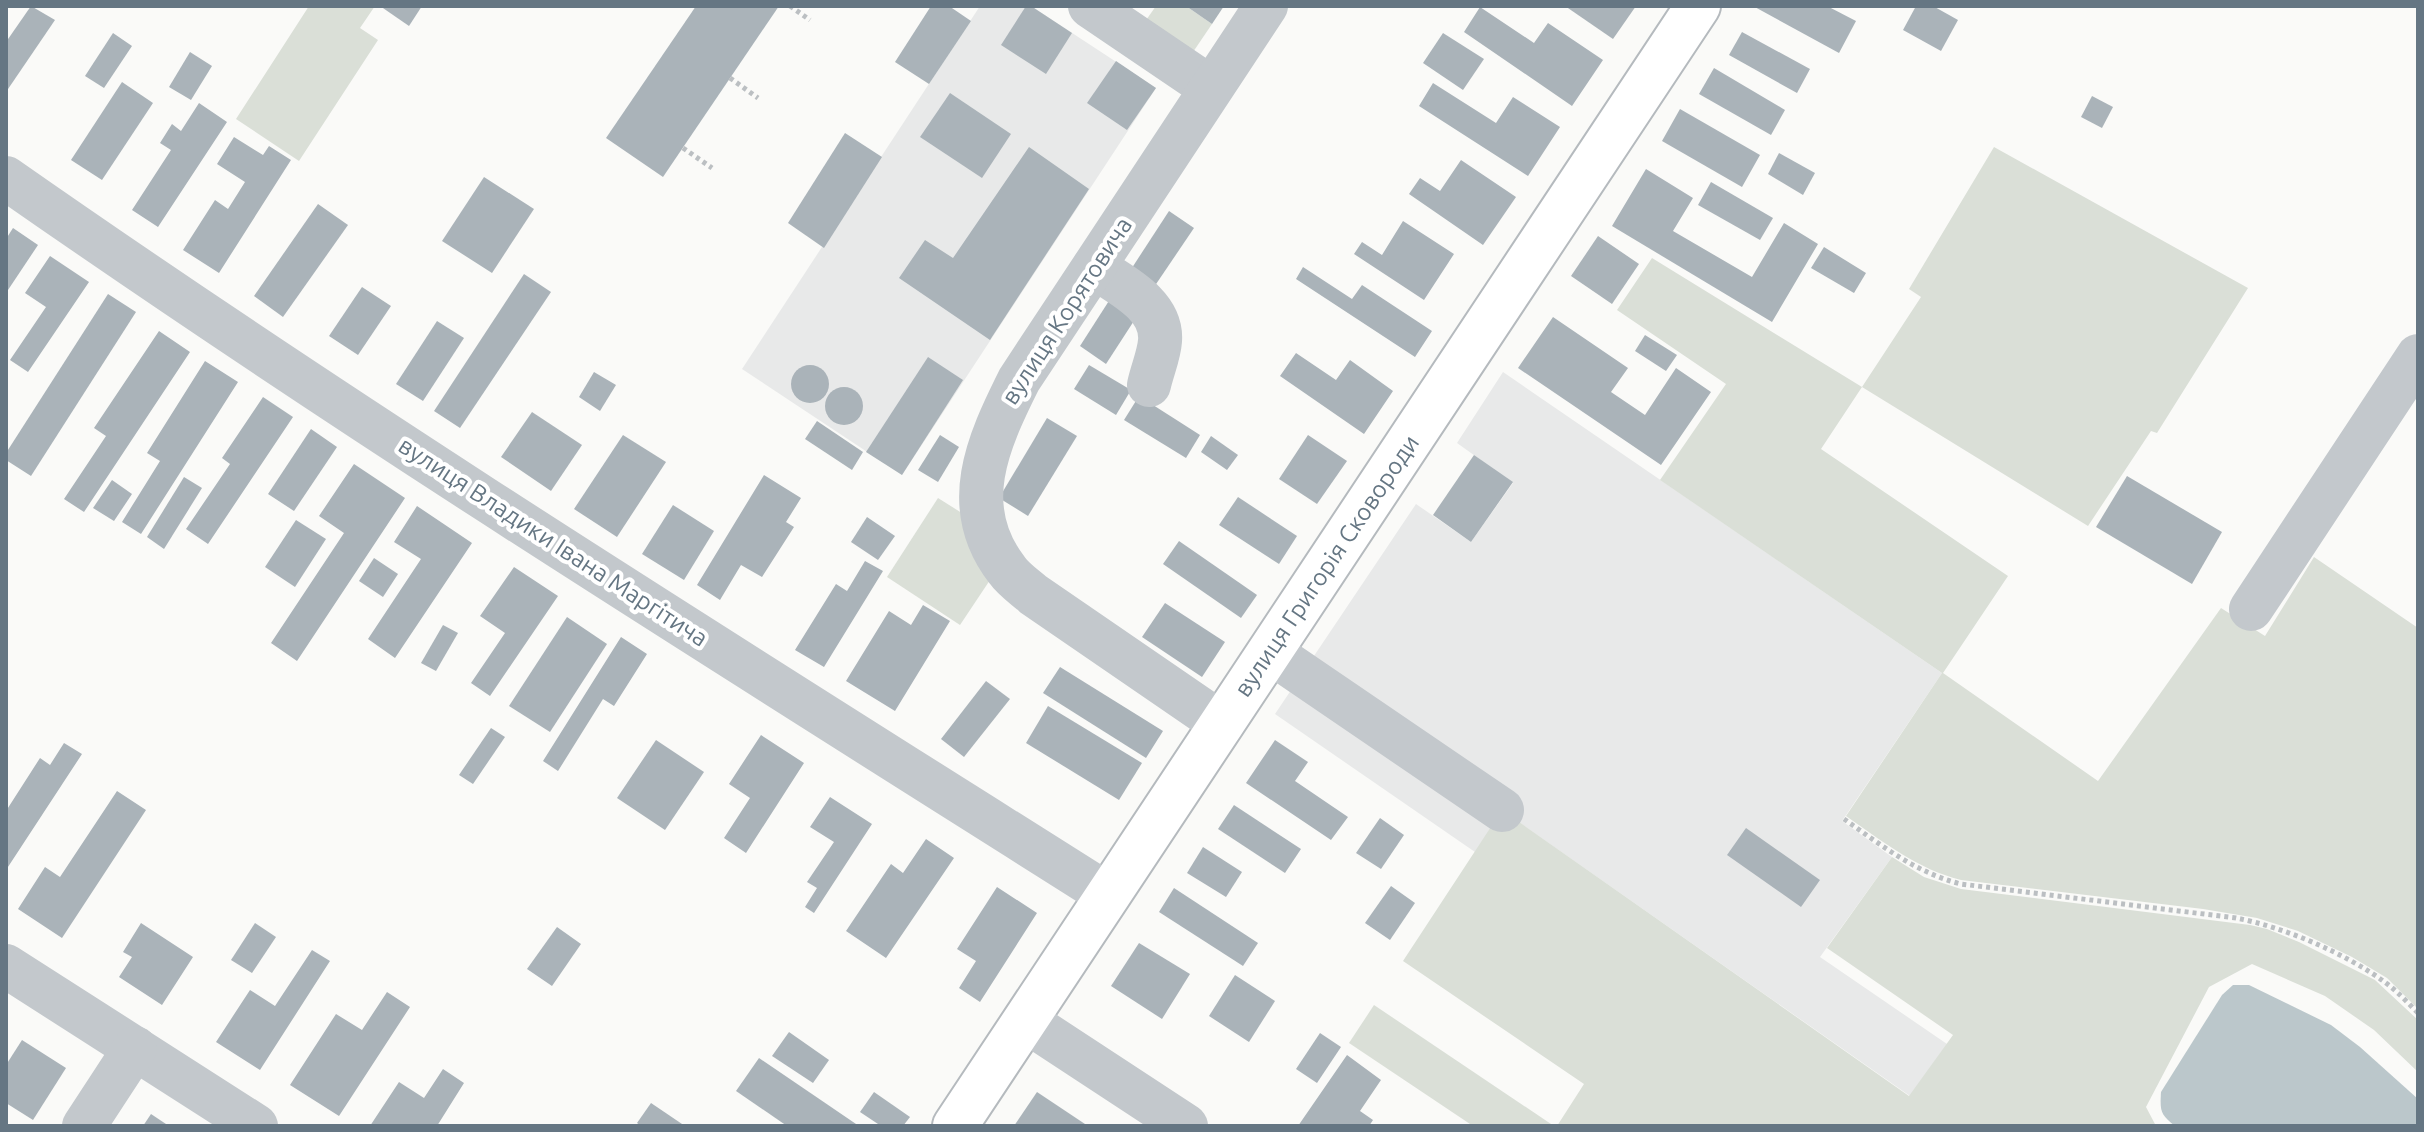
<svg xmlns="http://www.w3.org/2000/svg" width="2424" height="1132" viewBox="0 0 2424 1132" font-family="Ubuntu,sans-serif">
  <rect width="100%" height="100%" fill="#fafaf8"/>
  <g fill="#e8e9e9">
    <path d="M980,6h51l125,82 -254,387 -160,-106z"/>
    <path d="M1503,372l439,301 -100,148 50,36 -72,100 127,87 -37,52 -407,-285 -28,41 -200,-138 141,-210 55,38 42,-59 -56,-40z"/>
  </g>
  <g fill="#dadfd7">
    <path d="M309,6h66l-15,22 18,12 -79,121 -63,-42z"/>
    <path d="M1156,6h30l26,18 -21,31 -47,-32z"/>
    <path d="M1994,147l254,141 -91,145 -6,-2 -63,95 -226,-139 -41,62 187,127 -65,97 155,108 123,-173 44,28 49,-79 104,71v381l-31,-31 -35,-21 -54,-26 -41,-13 -54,-9 -242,-29c-44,-11 -79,-39 -115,-64l96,-143 -282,-193 66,-96 -109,-74 35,-52 210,129 59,-90 -12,-8z"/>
    <path d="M938,498l27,17 25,65 -30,45 -73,-48z"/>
    <path d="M1502,810l407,286 44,-61 -126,-87 65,-91 32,20 37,12 289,36 17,4 32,13 76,38 43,40v52l-44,-42 -49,-34 -73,-32 -43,23 -63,120 10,19h-599l27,-42 -181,-123z"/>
    <path d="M1374,1005l180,121h-81l-124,-83z"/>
  </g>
  <path fill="#bbc7cb" d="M2233,985h16l82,40 29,22 58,52v27h-243c-15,-12 -15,-15 -14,-34l61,-97z"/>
  <g fill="#aab3b9">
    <path d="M31,6l24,14 -49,72v-50z"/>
    <path d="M380,6h42l-13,20z"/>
    <path d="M696,6h83l-116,171 -57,-39z"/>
    <path d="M931,6h18l22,15 -42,63 -34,-22z"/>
    <path d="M1026,6h5l41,27 -26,41 -45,-29z"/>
    <path d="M1186,6h38l-12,18z"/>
    <path d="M1565,6h71l-23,33z"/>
    <path d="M1753,6h74l29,15 -17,32z"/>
    <path d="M1916,6h17l25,14 -17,31 -38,-21z"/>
    <path d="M1480,7l54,36 14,-20 55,37 -31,46 -108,-74z"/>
    <path d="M1742,32l68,37 -13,24 -68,-38z"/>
    <path d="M113,33l19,13 -28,42 -19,-12z"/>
    <path d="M1443,33l41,26 -21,31 -40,-27z"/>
    <path d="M190,52l22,14 -21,34 -22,-13z"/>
    <path d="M1116,61l40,27 -29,42 -40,-27z"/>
    <path d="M1714,68l71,42 -14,25 -72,-41z"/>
    <path d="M122,82l31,21 -51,77 -31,-20z"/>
    <path d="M1433,83l63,40 17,-26 47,30 -32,49 -109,-70z"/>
    <path d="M950,93l61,41 -29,44 -62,-41z"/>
    <path d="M2092,96l21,11 -11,21 -21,-11z"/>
    <path d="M199,103l28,19 -69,105 -26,-17 39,-60 -11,-7 12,-19 9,7z"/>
    <path d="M1680,109l80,46 -18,32 -80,-46z"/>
    <path d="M845,133l37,24 -58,91 -36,-25z"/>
    <path d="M234,137l29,18 6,-9 22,14 -72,113 -36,-23 32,-50 13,9 17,-27 -28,-18z"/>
    <path d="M1029,147l60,42 -99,151 -91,-62 26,-38 28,18z"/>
    <path d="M1779,153l36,20 -12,22 -35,-21z"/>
    <path d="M1461,160l55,37 -33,48 -74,-51 11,-16 20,13z"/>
    <path d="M1646,169l47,29 -20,33 79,46 32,-54 34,21 -46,78 -160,-96z"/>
    <path d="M484,177l50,32 -42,64 -50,-32z"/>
    <path d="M1711,182l62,36 -13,22 -62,-35z"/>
    <path d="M318,204l30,21 -65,92 -29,-21z"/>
    <path d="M1169,211l25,17 -44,65 -24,-16z"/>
    <path d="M1403,221l51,33 -30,46 -70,-46 8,-12 20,13z"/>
    <path d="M13,228l25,17 -32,48v-54z"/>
    <path d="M1598,236l41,28 -27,40 -41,-28z"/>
    <path d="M1824,247l42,26 -12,20 -43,-25z"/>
    <path d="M50,256l39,26 -61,90 -18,-12 36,-53 -21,-14z"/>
    <path d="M1303,267l49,32 10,-14 70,46 -17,26 -119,-78z"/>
    <path d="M524,274l27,18 -91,136 -26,-17z"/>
    <path d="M362,287l29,19 -33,49 -29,-19z"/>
    <path d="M1114,293l27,17 -35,54 -26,-18z"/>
    <path d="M108,294l28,18 -105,164 -25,-16v-7z"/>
    <path d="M1553,317l75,51 -17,24 34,23 31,-47 35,24 -50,73 -143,-97z"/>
    <path d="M437,321l27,17 -41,63 -27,-17z"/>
    <path d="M159,331l31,21 -106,160 -20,-13 42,-63 -12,-8z"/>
    <path d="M1645,335l32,20 -11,16 -31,-20z"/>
    <path d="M1296,353l40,27 14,-20 43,31 -29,43 -84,-58z"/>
    <path d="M928,357l35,23 -61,95 -36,-23z"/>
    <path d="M205,361l33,21 -97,152 -19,-12 38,-61 -13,-8z"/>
    <path d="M1089,365l42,25 -15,25 -42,-26z"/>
    <circle cx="810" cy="384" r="19"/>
    <path d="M594,372l22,13 -16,26 -21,-14z"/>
    <circle cx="844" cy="406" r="19"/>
    <path d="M1139,396l61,39 -14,23 -62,-38z"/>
    <path d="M263,397l30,20 -85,127 -22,-15 44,-65 -8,-6z"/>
    <path d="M532,412l50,33 -31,46 -50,-34z"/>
    <path d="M1047,418l30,18 -49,80 -29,-18z"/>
    <path d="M817,421l46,31 -11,18 -47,-31z"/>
    <path d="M311,429l26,18 -43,64 -26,-17z"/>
    <path d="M623,435l43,27 -49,75 -43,-28z"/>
    <path d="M940,435l19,12 -21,35 -20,-12z"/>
    <path d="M1308,435l39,26 -30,43 -38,-25z"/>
    <path d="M1211,436l27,19 -11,15 -26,-18z"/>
    <path d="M1474,455l39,27 -42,60 -38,-27z"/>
    <path d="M354,464l51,34 -108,163 -26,-18 73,-110 -25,-17z"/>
    <path d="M764,475l37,23 -15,24 8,5 -32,50 -21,-12 -21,35 -23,-15z"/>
    <path d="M2127,476l95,56 -30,52 -96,-57z"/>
    <path d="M184,477l18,11 -38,61 -17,-12z"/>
    <path d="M112,480l20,14 -18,27 -21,-13z"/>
    <path d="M1238,497l59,39 -18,28 -60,-39z"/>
    <path d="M673,505l41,26 -30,49 -42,-26z"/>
    <path d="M417,506l55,37 -77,115 -27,-19 53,-80 -27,-17z"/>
    <path d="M867,517l28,19 -17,24 -27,-18z"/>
    <path d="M296,520l30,19 -31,48 -30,-20z"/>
    <path d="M1179,541l78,54 -16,23 -78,-54z"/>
    <path d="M374,558l24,16 -15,23 -24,-16z"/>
    <path d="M865,561l18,10 -59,96 -29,-17 41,-66 11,7z"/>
    <path d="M514,567l44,29 -68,100 -19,-13 34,-50 -25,-17z"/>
    <path d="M1165,603l60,39 -23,35 -60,-40z"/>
    <path d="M923,605l27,16 -55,90 -49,-30 43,-70 22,14z"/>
    <path d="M567,617l40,27 -57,88 -41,-26z"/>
    <path d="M443,625l15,8 -22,38 -15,-8z"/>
    <path d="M621,637l26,17 -33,52 -11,-7 -45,72 -15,-10z"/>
    <path d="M1060,667l103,64 -17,27 -103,-65z"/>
    <path d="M986,681l24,18 -46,58 -23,-18z"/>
    <path d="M1048,706l94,57 -23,37 -93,-57z"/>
    <path d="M491,728l14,9 -32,47 -14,-9z"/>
    <path d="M761,735l43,28 -58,90 -22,-15 26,-40 -21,-14z"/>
    <path d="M656,740l48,32 -39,58 -48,-32z"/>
    <path d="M1275,740l33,22 -13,19 53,36 -17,23 -85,-57z"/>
    <path d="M64,743l18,11 -76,116v-59l34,-53 10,7z"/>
    <path d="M117,791l29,19 -84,128 -44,-29 27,-42 15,10z"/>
    <path d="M830,797l42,27 -58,89 -9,-6 12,-19 -10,-6 27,-40 -24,-15z"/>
    <path d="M1234,805l67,44 -16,24 -67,-44z"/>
    <path d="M1380,818l24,17 -23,34 -25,-16z"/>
    <path d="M1746,828l74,52 -19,27 -74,-52z"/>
    <path d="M926,839l28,19 -68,100 -40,-27 45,-67 12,9z"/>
    <path d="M1203,847l39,25 -16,25 -39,-24z"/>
    <path d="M1391,886l24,17 -25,37 -25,-17z"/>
    <path d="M997,887l40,26 -57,89 -21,-14 17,-27 -19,-12z"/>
    <path d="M1174,888l84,55 -15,23 -84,-54z"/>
    <path d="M141,923l52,34 -31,48 -43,-28 13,-20 -9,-5z"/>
    <path d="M255,923l21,14 -24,36 -21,-13z"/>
    <path d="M557,927l24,17 -29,42 -25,-17z"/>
    <path d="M1139,943l51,31 -28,45 -51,-33z"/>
    <path d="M312,950l18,11 -70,109 -44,-28 34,-52 25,16z"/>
    <path d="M1235,975l40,26 -26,41 -40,-26z"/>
    <path d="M387,992l23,15 -71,109 -49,-31 46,-71 26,16z"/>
    <path d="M789,1032l40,28 -16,23 -41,-27z"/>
    <path d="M1320,1033l21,14 -24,36 -21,-14z"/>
    <path d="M22,1040l44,28 -33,52 -27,-17v-38z"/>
    <path d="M1347,1055l34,25 -21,31 13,9 -4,6h-71z"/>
    <path d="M759,1058l100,68h-72l-51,-35z"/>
    <path d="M443,1069l21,14 -27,43h-67l29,-44 25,16z"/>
    <path d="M874,1092l36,25 -7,9h-22l-21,-14z"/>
    <path d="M1037,1092l51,34h-74z"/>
    <path d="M651,1103l34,23h-44l-4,-3z"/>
    <path d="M151,1114l18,12h-26z"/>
  </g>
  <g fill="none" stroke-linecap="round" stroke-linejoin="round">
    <g stroke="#b5babe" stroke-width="48">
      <path id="major" d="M955,1126l743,-1120"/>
    </g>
    <g stroke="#bbbfc2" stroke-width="5" stroke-dasharray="4 4" stroke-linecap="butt">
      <path d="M790,6l20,14"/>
      <path d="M730,78l28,20"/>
      <path d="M683,148l29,20"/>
      <path d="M1844,819c37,26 72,54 117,65l275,34c48,9 111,36 150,65 12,9 22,20 32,30"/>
    </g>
    <g stroke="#c3c8cc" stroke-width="44">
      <path d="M1090,6l121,82"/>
      <path d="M6,178c359,251 732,483 1102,717"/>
      <path d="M1094,267c25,17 69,37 66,74 -1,14 -8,30 -11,44"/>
      <path d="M2251,609l167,-253"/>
      <path d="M1270,652l232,158"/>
      <path d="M1222,724l-188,-129c-9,-8 -20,-15 -27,-25 -49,-63 -19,-128 12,-190l247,-374"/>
      <path d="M6,966l250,160"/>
      <path d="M1026,1021l160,105"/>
      <path d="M84,1126l51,-78"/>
    </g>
    <use href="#major" stroke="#fff" stroke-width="44"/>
  </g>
  <g text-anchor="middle" stroke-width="8" stroke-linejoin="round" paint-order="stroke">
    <g font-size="24" fill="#657683" stroke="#fff">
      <text transform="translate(1067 311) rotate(-57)" y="8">вулиця Корятовича</text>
      <text transform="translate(553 542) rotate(33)" y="8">вулиця Владики Івана Маргітича</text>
      <text transform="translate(1327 566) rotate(-56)" y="8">вулиця Григорія Сковороди</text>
    </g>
  </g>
  <rect width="2424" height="1132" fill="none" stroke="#657683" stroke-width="16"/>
</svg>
